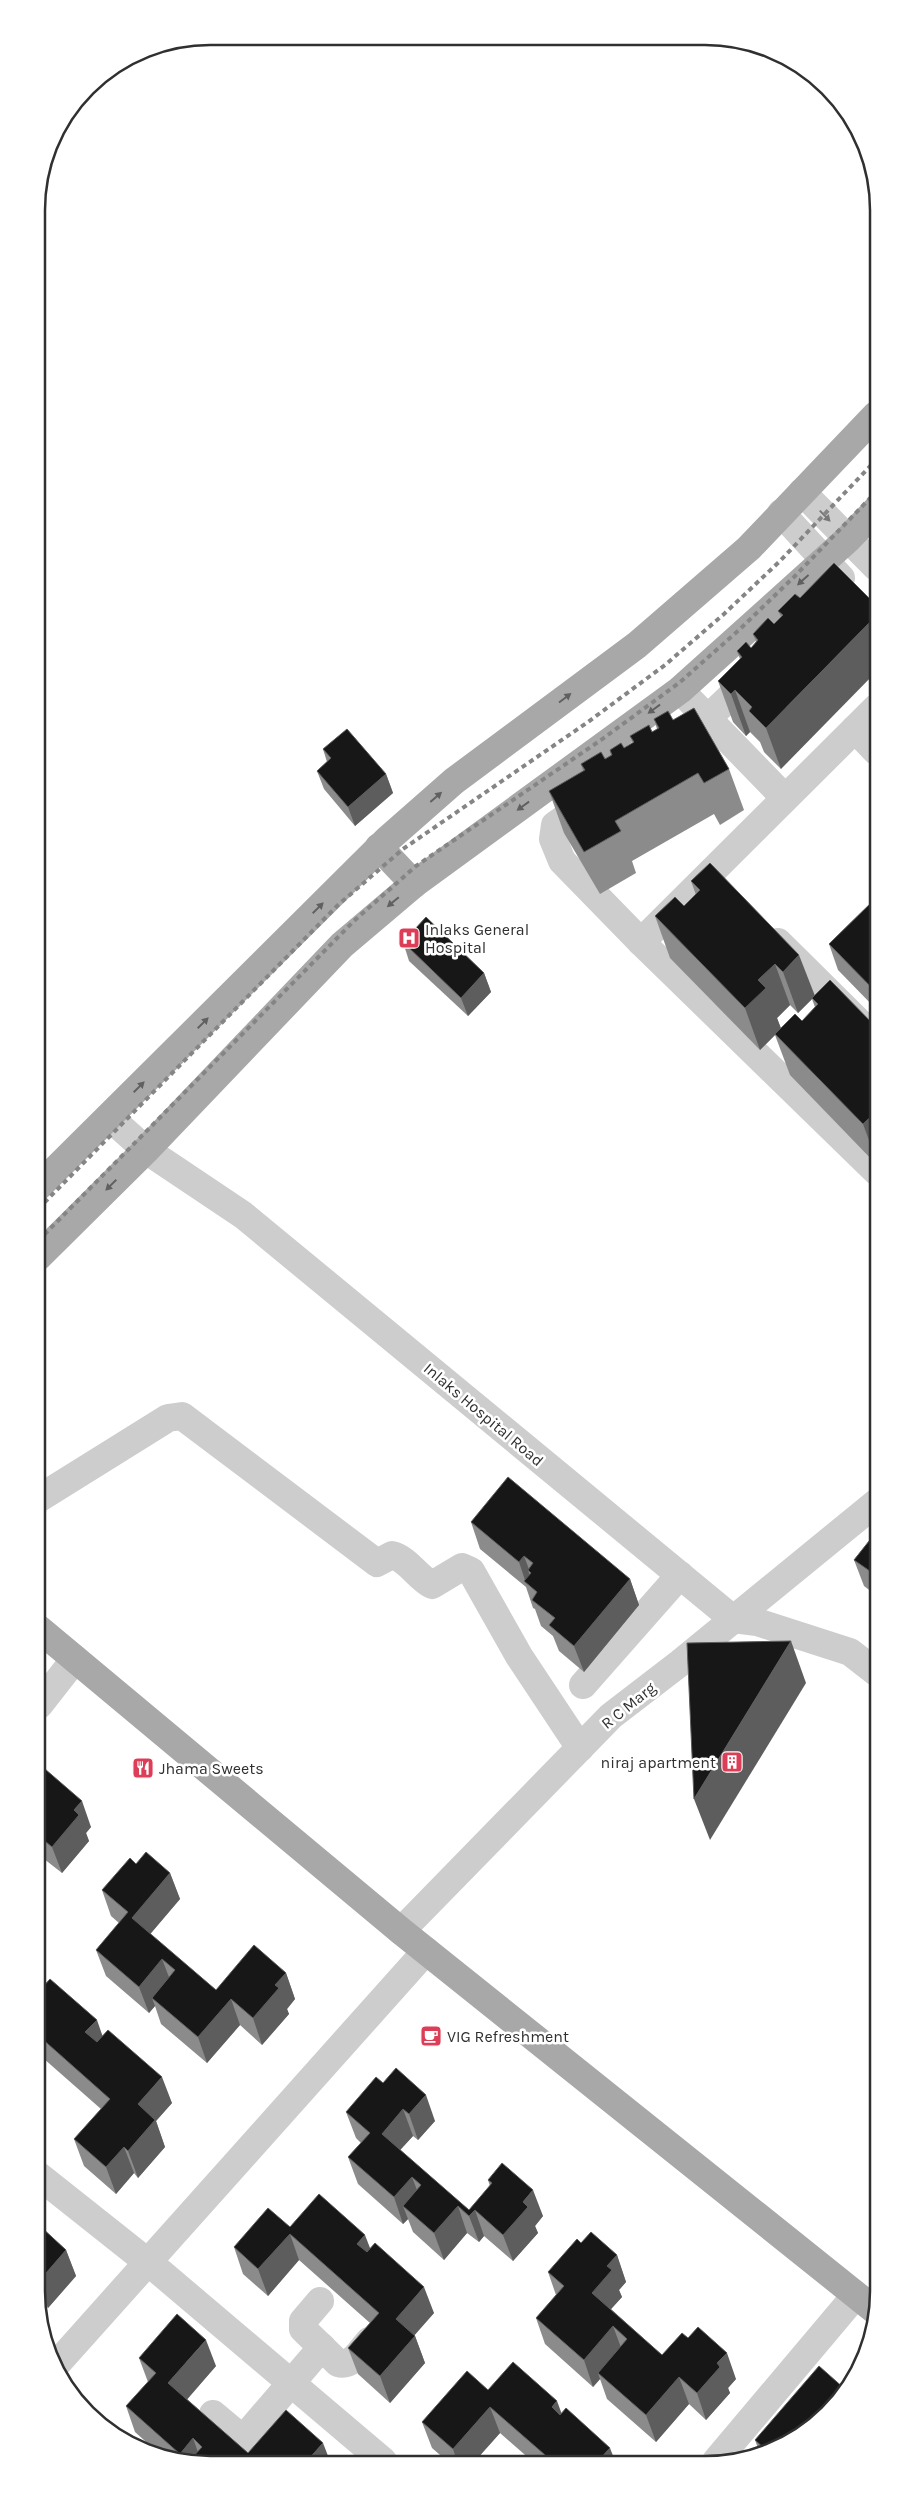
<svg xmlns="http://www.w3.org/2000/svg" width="915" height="2501" viewBox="0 0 915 2501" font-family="Karla,sans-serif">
  <rect width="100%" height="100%" fill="#fff"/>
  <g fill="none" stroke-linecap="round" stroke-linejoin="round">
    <g stroke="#cdcdcd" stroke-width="28">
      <path d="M802,492l74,75"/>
      <path d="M781,513l60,65"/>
      <path d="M680,690l105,108"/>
      <path d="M855,729l21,22"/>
      <path d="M672,744l36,-26 45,-43"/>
      <path d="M591,800l-36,25 -2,14 9,22 79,81 236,230"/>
      <path d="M641,942l235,-234"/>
      <path d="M778,942l99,98"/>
      <path d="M109,1117l37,33 97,65 490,404 24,3 93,30 27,21"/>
      <path d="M38,1499l130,-81 14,-2 195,147 15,-8c16,4 25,22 40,30l30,-18 9,4 48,85 61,92"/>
      <path d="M583,1685l97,-110"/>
      <path d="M39,1705l36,-46"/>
      <path d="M401,1931l210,-215 69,-53 197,-161"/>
      <path d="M39,2176l121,96 223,189"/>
      <path d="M320,2301l-17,20v8l35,34c14,4 22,-12 31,-22"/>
      <path d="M55,2366l371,-415"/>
      <path d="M213,2414l43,36"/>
      <path d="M243,2439l79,-92"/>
      <path d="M716,2461l139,-165"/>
    </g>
    <g stroke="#a8a8a8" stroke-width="28">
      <path d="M379,847l35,37"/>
      <path d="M38,1187l350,-348 66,-58 183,-136 112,-97 127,-133"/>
      <path d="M38,1257l108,-107 196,-205 72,-61 266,-194 168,-151 28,-29"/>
      <path d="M39,1629l362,302 475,380"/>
    </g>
    <g stroke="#858585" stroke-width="4" stroke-dasharray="5 4" stroke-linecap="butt">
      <path d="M38,1209l300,-304 65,-56 185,-127 77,-57 59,-51 56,-53 96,-101"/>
      <path d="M38,1241l316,-320 62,-55 185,-126 78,-57 60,-53 56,-54 81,-84"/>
    </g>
  </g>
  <g fill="#8b8b8b" fill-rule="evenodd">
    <path d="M795,594l-14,175 -17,-17 -4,-10 -10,-10 -4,4 -13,-14 -15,-41 22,-22 -3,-8 14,-3 5,-6 -3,-8 21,-10 7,-7 -3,-6z"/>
    <path d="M654,719l19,1 56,49 15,41 -24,15 -6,-11 -82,47 4,12 -36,21 -36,-61 -15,-42 34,-20 -2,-7 24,-5 6,-4 -1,-5 14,-2 9,-5 -3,-7 22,-4 5,-3z"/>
    <path d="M323,749l63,25 7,19 -38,33 -31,-37 -7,-18 10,-9z"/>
    <path d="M691,881l123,115 63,32v137l-87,-90 -15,-40 -15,15 -90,-92 -15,-42 29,-10 12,-11zM812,999l3,8 -13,14 -21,7 -4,-10 13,-13 8,8z"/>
    <path d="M876,898l1,112 -39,-40 -9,-26z"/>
    <path d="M403,942l81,31 7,19 -23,24 -59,-55z"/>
    <path d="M471,1522l159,57 9,26 -55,67 -25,-21 -6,-15 -12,-10 -6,-17 -2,-1 -7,-21 -46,-38z"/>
    <path d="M877,1531v65l-13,-10 -10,-26z"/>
    <path d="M39,1776l52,51 -5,6 3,8 -27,32 -23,-18z"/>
    <path d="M136,1864l34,9 10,26 -30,35 66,56 70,-17 9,26 -8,10 2,5 -27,31 -22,-20 -33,38 -46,-39 -6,-18 -6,7 -43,-37 -10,-26 23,-27 -8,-7 -9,-26z"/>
    <path d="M39,1991l64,45 69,67 -16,18 9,26 -27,31 -4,-5 -18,21 -32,-28 -10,-27 27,-30 -58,-51 -4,5z"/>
    <path d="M383,2083l52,38 -17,19 -5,-4 -13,14 69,60 21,-24 -2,-6 55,36 -8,10 3,7 -25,28 -29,-25 -5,6 -12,-9 -23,27 -31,-28 -5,-13 -5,5 -45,-40 -10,-27 13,-14 -5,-5 -10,-26z"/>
    <path d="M40,2226l26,24 10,26 -28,32 -8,-8z"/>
    <path d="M290,2227l80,21 64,65 -20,22 1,1 10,27 -35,40 -32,-29 -10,-26 22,-25 -71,-63 -31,36 -25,-22 -9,-27z"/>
    <path d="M617,2255l9,27 -7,8 3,7 -11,12 51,46 74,24 -8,9 2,5 -24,27 -17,-16 -33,38 -49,-43 -7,-20 -7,8 -48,-43 -9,-26 20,-23 -8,-23z"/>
    <path d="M139,2358l77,8 -29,33 61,54 82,8h-154l-13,-4 -28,-25 -9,-26 22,-24z"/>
    <path d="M488,2390l73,24 54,47h-83l-32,-28 -25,28h-28l-15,-13 -10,-26z"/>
    <path d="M755,2440l37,1 -32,13z"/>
  </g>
  <g fill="#5d5d5d">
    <path d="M876,616v56l-95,97 -15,-41z"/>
    <path d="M735,690l15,42 -4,4 -15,-42z"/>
    <path d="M386,774l7,19 -38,33 -7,-19z"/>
    <path d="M799,955l16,41 -17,17 -15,-41z"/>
    <path d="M775,964l15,41 -13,13 4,11 -21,21 -15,-42 13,-28z"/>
    <path d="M484,973l7,19 -23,24 -7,-18z"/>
    <path d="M877,1111v51l-14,-38z"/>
    <path d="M524,1556l6,16 -2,-2 5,14 -7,-1 -7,-21z"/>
    <path d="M630,1579l9,26 -55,67 -10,-26z"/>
    <path d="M791,1641l15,42 -96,157 -16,-41z"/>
    <path d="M82,1801l9,26 -5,6 3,8 -27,32 -10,-26 22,-37z"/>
    <path d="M170,1873l10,26 -39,46 -9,-27z"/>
    <path d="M162,1959l10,26 -20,13 3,8 -6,7 -10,-26z"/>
    <path d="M286,1973l9,26 -8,10 2,5 -27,31 -9,-27 22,-33z"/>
    <path d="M231,1999l9,26 -33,38 -9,-26z"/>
    <path d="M97,2020l9,26 -11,13 -10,-27z"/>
    <path d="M39,2047l4,11 -4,5z"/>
    <path d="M162,2077l10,26 -16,18 9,26 -27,31 -10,-27 10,-47z"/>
    <path d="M426,2095l9,26 -17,19 -9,-26z"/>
    <path d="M403,2109l10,27 -22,24 -9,-26z"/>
    <path d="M124,2147l10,26 -18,21 -10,-27z"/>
    <path d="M412,2177l10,26 -19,3 5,13 -5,5 -9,-27z"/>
    <path d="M533,2190l10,26 -8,10 3,7 -25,28 -10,-26 20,-33z"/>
    <path d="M458,2206l9,27 -23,27 -10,-27z"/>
    <path d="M475,2210l9,26 -5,6 -10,-26z"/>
    <path d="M290,2234l9,26 -31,36 -10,-27z"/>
    <path d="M365,2235l10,26 -18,-17z"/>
    <path d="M66,2250l10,26 -28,32 -8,-23v-5z"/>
    <path d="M617,2255l9,27 -7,8 3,7 -20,22 -10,-26 15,-27z"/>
    <path d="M424,2287l10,26 -28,32 -10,-26z"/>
    <path d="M613,2326l10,27 -25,20 2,6 -7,8 -9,-27z"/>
    <path d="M415,2336l10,27 -35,40 -10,-27z"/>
    <path d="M206,2340l10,26 -38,44 -10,-27z"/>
    <path d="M727,2353l9,26 -8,9 2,5 -24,27 -9,-27 20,-30z"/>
    <path d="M679,2377l10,27 -33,38 -10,-27z"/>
    <path d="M557,2401l10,27 -15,-21z"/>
    <path d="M490,2407l10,26 -25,28h-18l-4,-12z"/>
    <path d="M193,2438l8,23h-18l-3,-7z"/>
    <path d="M323,2443l7,18h-23z"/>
    <path d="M610,2448l5,13h-17z"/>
  </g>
  <g fill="#171717" stroke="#5d5d5d">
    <path d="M834,563l42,42v11l-110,112 -17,-17 3,-4 -17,-17 -4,4 -13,-13 24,-24 -5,-6 9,-9 5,6 7,-8 -5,-6 15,-16 6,6 9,-9 -5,-4 17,-17 5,4z"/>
    <path d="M694,708l35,61 -25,14 -6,-10 -83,48 6,10 -37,21 -35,-61 36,-21 -4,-6 20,-12 4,7 7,-4 -2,-5 11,-7 3,5 10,-6 -4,-6 19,-11 3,7 7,-4 -5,-9 14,-8 5,9z"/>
    <path d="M347,729l39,45 -38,33 -31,-36 14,-13 -8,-9z"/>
    <path d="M710,863l89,92 -16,17 -8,-8 -17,16 8,8 -21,20 -90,-92 20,-19 9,9 16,-16 -9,-9z"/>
    <path d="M876,898l1,95 -48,-49z"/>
    <path d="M426,917l58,56 -23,25 -58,-56z"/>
    <path d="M830,980l47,48v83l-14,13 -88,-90 20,-20 7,7 16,-17 -6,-6z"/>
    <path d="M508,1477l122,102 -56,67 -25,-21 6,-7 -23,-18 5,-8 -13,-11 7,-8 -3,-3 5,-7 -9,-7 -5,6 -48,-40z"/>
    <path d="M877,1531v45l-23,-16z"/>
    <path d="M791,1641l-97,158 -7,-156z"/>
    <path d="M45,1769l37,32 -8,9 5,5 -27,32 -13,-11v-60z"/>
    <path d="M146,1852l24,21 -38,45 84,72 38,-45 32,28 -11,12 4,3 -26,30 -22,-19 -33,38 -46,-39 23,-28 -13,-11 -23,28 -43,-37 32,-38 -26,-22 28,-32 6,6z"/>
    <path d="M50,1979l47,41 -12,12 12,10 11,-12 54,47 -24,27 17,16 -27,31 -4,-4 -18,20 -32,-28 36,-40 -71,-63v-45z"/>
    <path d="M396,2068l30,27 -17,19 -6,-5 -21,25 87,76 23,-27 -4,-3 14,-17 31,27 -10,12 5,5 -25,28 -28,-25 -6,6 -11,-10 -24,27 -31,-27 18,-21 -9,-8 -18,20 -46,-40 22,-24 -24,-21 30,-35 7,6z"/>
    <path d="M319,2194l46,41 -8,9 10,8 8,-9 49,44 -28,32 19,17 -35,40 -32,-28 31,-35 -89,-79 -32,35 -24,-22 34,-39 22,19z"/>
    <path d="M40,2226l26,24 -26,30z"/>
    <path d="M591,2232l26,23 -10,11 5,4 -20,23 70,62 20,-22 6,5 10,-11 29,26 -10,10 3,4 -23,26 -18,-16 -33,38 -48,-42 29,-34 -14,-13 -29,34 -48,-42 28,-32 -16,-14 29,-33 4,4z"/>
    <path d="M177,2314l29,26 -38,43 80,70 38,-43 37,33 -16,18h-118l13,-14 -9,-9 -13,16 -54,-48 30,-33 -17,-15z"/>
    <path d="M513,2362l44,39 -5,6 8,8 6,-7 44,40 -12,13h-46l-62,-54 -37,42 -31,-27 45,-51 21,19z"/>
    <path d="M819,2366l27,24 -10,15 -44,36 -25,10 -12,-11z"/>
  </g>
  <defs><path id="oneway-solid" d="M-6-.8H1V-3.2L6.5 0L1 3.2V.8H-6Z" transform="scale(1.25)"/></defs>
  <use fill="#777" href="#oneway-solid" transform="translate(825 516) rotate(46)"/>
  <g fill="#606060">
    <use href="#oneway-solid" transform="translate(803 580) rotate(138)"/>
    <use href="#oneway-solid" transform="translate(565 698) rotate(-37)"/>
    <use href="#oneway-solid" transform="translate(654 709) rotate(144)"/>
    <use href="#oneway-solid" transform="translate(436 797) rotate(-41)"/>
    <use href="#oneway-solid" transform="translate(523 806) rotate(144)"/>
    <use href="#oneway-solid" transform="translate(393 902) rotate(140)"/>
    <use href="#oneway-solid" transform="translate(318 908) rotate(-45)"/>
    <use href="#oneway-solid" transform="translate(203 1023) rotate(-45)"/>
    <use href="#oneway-solid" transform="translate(139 1087) rotate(-45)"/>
    <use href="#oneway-solid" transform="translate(111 1185) rotate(135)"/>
  </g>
  <defs>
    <g id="hospital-square" transform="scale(1.125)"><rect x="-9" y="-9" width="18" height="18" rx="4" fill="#dc3e58" stroke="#fff"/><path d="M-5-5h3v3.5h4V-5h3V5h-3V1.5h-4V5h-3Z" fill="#fff"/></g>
    <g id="building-square" transform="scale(1.125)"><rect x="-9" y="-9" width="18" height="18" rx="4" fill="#dc3e58" stroke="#fff"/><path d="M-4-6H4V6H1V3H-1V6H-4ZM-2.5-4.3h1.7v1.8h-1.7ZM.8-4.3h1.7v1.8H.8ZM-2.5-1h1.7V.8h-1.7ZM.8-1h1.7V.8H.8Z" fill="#fff"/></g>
    <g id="restaurant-square" transform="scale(1.125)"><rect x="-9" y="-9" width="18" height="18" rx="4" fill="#dc3e58" stroke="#fff"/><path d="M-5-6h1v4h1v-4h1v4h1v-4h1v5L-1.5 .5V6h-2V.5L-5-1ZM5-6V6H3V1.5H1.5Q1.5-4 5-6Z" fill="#fff"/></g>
    <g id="cafe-square" transform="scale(1.125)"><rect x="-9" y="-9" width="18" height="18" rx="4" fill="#dc3e58" stroke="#fff"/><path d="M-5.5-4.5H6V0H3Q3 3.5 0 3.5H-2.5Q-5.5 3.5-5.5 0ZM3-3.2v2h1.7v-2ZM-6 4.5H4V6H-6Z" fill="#fff"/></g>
  </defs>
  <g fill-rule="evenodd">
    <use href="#hospital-square" x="409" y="938"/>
    <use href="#building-square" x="732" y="1762"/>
    <use href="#restaurant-square" x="143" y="1768"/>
    <use href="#cafe-square" x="431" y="2036"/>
  </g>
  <g text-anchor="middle" stroke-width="5" stroke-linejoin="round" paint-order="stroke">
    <g font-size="16" fill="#303030" stroke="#fff" text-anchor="start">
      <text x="425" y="935">Inlaks General<tspan x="425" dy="18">Hospital</tspan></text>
      <text x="716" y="1768" text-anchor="end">niraj apartment</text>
      <text x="159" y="1774">Jhama Sweets</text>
      <text x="447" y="2042">VIG Refreshment</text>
    </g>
    <g font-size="16" fill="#303030" stroke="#fff">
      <text transform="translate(484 1414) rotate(40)" y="6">Inlaks Hospital Road</text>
      <text transform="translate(628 1705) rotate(-39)" y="6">R C Marg</text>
    </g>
  </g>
  <path d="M0 0H915V2501H0ZM210 45H705A165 165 0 0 1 870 210V2291A165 165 0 0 1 705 2456H210A165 165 0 0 1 45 2291V210A165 165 0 0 1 210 45Z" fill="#fff" fill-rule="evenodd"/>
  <path fill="none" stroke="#303030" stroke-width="2.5" d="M210 45H705A165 165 0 0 1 870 210V2291A165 165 0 0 1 705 2456H210A165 165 0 0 1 45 2291V210A165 165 0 0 1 210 45Z"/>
</svg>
